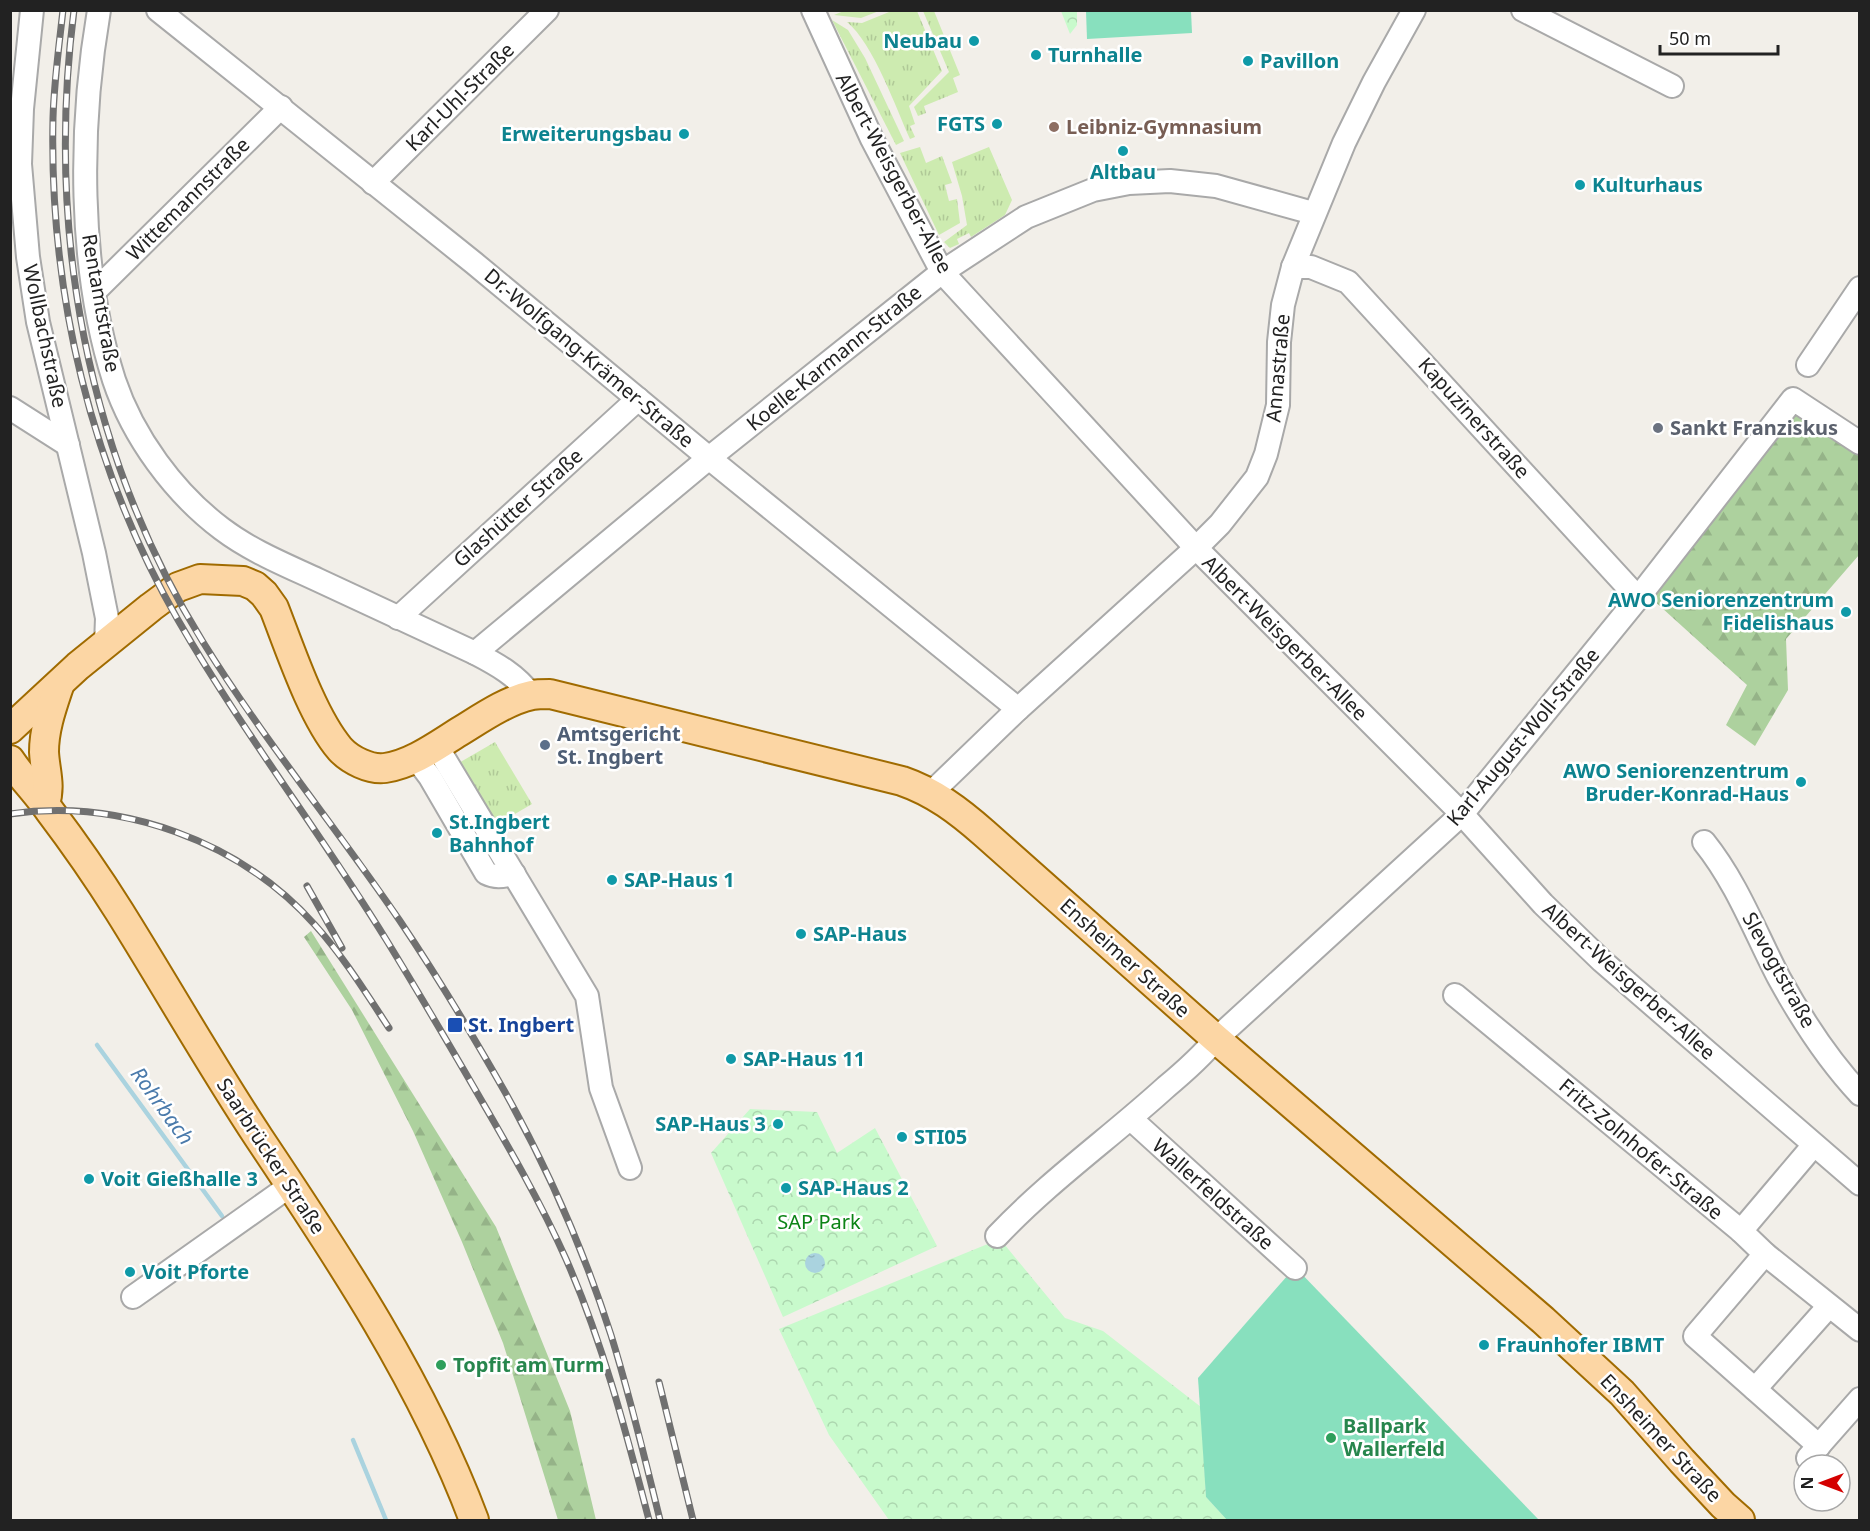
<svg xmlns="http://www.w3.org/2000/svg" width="1870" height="1531" viewBox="0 0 1870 1531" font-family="'Noto Sans',sans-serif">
  <defs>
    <pattern id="grass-tufts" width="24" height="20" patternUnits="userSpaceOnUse" patternTransform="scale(1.5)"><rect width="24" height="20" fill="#cdebb0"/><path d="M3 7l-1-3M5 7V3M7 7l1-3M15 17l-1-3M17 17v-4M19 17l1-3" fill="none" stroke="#b0c997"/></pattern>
    <pattern id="forest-firs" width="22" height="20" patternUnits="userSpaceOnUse" patternTransform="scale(1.5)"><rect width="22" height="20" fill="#add19e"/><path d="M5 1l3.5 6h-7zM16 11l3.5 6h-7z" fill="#95b388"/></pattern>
    <pattern id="park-crowns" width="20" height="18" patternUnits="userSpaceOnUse" patternTransform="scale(1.5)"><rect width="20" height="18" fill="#c8facc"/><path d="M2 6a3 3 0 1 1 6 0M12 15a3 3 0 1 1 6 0" fill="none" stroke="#acd6af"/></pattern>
    <pattern id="water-ripples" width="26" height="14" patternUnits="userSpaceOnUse" patternTransform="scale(1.5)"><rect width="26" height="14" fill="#aad3df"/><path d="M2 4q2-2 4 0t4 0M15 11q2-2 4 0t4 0" fill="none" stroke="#92b5bf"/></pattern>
  </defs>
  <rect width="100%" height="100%" fill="#f2efe9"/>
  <g fill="url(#grass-tufts)">
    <path d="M846,10h33v1l-18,7 -27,-3z"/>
    <path d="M894,10l23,1 25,60 -33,35 6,18 -5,2 5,11 -5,2c-14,-31 -37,-96 -63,-117l15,1z"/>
    <path d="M923,11h11l26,64 -7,3 5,14 -34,14 2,7 -8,3 -4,-9 35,-35z"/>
    <path d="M832,20l16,10 17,28 39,83 -8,4z"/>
    <path d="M920,147l6,16 16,-7 10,27 -7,2 4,16 8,-2 3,24 -21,12 -39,-82z"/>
    <path d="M989,147l23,53 -7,15 -34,22 -2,-4 -12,6 2,5 -9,4 -6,-6 23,-17 -5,-29 -10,-34z"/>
    <path d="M495,742l37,62 -38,22 -37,-62z"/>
  </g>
  <g fill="url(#forest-firs)">
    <path d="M1794,411l65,39v105l-73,84 2,51 -33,56 -29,-21 21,-40 -96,-87z"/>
    <path d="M311,931l185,296 74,184 26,109h-38l-55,-177 -41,-101 -49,-111 -61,-121 -48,-73z"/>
  </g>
  <g fill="url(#park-crowns)">
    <path d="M1061,11h16v14l-7,9z"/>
    <path d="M750,1109l67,3 20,41 38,-25 62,118 -154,71 -72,-164z"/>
    <path d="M1000,1239l65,79 38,13 98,76 5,90 21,23h-338l-60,-85 -50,-106z"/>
  </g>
  <g fill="#88e0be">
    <path d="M1086,11h105l1,22 -105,6z"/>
    <path d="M1295,1267l244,253h-312l-21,-23 -8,-119z"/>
  </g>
  <circle fill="url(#water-ripples)" cx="815" cy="1263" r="10"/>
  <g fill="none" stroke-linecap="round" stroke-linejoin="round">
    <g stroke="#aad3df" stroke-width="4.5">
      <path d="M97,1045l125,171"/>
      <path d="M353,1440l33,80"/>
    </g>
    <g stroke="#a9a9a9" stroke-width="26">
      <g id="minor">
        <path d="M32,10l-10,99 -2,55 8,93 10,65 56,231 13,65 -1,26"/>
        <path d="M99,10c-20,117 -21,257 15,370 19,57 60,113 108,149 29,22 64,36 96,51 53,25 105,49 157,73 23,12 41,22 56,42"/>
        <path d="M158,10l316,253 235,195 309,251"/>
        <path d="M813,10l59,129 70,133 254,276 266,266 81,90 59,57 258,223"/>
        <path d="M1523,10l149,76"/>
        <path d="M373,183l174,-173"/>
        <path d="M1293,267h18l37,15 290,316"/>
        <path d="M95,291l186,-184"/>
        <path d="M1808,365l52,-77"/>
        <path d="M10,408l58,37"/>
        <path d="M398,618l240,-219"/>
        <path d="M475,653l234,-195 233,-186 84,-55 67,-27 36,-7 41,-2 46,5 97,27"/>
        <path d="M436,745l151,251 14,92 29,80"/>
        <path d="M415,757l15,20 56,96c10,5 17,3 28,1"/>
        <path d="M931,793l87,-84 178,-161 24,-24 37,-47 9,-23 12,-49 1,-63 4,-37 10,-38 51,-124 30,-61 40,-72"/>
        <path d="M1704,842c33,41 51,90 75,136 22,40 49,82 81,116"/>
        <path d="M1455,995l286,236 24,23 95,76"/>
        <path d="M1131,1119l164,149"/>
        <path d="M1741,1231l72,-85"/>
        <path d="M997,1236c52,-55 113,-98 169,-149 18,-15 35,-30 50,-48l246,-225 176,-216 155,-199 67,44"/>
        <path d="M1765,1254l-70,82 124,110"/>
        <path d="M133,1297l158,-112"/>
        <path d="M1755,1389l74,-83"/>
        <path d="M1808,1458l52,-59"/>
      </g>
    </g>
    <g stroke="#a06b00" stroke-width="32">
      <g id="major">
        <path d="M10,729l68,-63 73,-59 27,-20 22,-8 43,2 12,5 9,8 10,14c16,41 38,108 66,141 10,11 30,21 45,19 28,-4 54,-24 77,-38 21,-13 46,-30 70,-35 5,-1 12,-1 18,-1l352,87c32,11 57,30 82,52l232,206 327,281 79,73 60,68 41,44 17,15"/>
        <path d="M10,760c12,18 27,33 39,50 25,33 48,66 70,101 47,75 91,153 140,227 81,121 164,246 215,382"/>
        <path d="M45,804c6,-19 0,-33 -1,-52 0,-23 8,-45 15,-66"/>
      </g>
    </g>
    <use href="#minor" stroke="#fff" stroke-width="22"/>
    <use href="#major" stroke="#fcd6a4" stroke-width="28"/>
    <g stroke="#707070" stroke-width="7">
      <g id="rail">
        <path d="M63,10c-4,36 -9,72 -10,108 -4,175 38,350 125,502 64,111 142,212 209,321 30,49 60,100 89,150 32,55 64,110 90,168 37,84 60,173 83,261"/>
        <path d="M74,10c-28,220 12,443 129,632 60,97 133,185 197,279 37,55 72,113 105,171 43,77 79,159 106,243 19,61 34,124 49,185"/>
        <path d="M10,814c111,-16 230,27 305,111 28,31 51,68 74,103"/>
        <path d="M307,886l35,62"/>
        <path d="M659,1382l34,138"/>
      </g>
    </g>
    <use href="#rail" stroke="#fff" stroke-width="4.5" stroke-dasharray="14" stroke-linecap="butt"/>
  </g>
  <g fill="#0f9aa8" stroke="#fff" stroke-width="2">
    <circle cx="974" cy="41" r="6"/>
    <circle cx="1036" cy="55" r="6"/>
    <circle cx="1248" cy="61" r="6"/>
    <circle cx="997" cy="124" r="6"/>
    <circle cx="684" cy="134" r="6"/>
    <circle cx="1123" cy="151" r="6"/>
    <circle cx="1580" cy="185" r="6"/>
    <circle cx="1846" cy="612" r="6"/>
    <circle cx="1801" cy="782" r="6"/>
    <circle cx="437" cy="833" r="6"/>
    <circle cx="612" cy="880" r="6"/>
    <circle cx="801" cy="934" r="6"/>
    <circle cx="731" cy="1059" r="6"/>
    <circle cx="778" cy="1124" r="6"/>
    <circle cx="902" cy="1137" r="6"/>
    <circle cx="89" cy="1179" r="6"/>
    <circle cx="786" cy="1188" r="6"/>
    <circle cx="130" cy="1272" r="6"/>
    <circle cx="1484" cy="1345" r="6"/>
  </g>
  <circle fill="#8d6e63" stroke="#fff" stroke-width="2" cx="1054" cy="127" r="6"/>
  <circle fill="#6b7280" stroke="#fff" stroke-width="2" cx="1658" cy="428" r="6"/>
  <circle fill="#5c6f8a" stroke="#fff" stroke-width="2" cx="545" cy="745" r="6"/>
  <rect fill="#1a4fb4" stroke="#fff" stroke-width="2" x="447" y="1017" width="16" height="16" rx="3"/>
  <g fill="#2e9e5b" stroke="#fff" stroke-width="2">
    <circle cx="441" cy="1365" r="6"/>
    <circle cx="1331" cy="1438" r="6"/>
  </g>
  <g text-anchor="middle" stroke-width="5" stroke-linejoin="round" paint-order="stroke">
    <g font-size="20" font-weight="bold" fill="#0d838f" stroke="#fff" text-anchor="start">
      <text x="962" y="48" text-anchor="end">Neubau</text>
      <text x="1048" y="62">Turnhalle</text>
      <text x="1260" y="68">Pavillon</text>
      <text x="985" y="131" text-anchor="end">FGTS</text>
      <text x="672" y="141" text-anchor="end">Erweiterungsbau</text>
      <text x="1123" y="179" text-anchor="middle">Altbau</text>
      <text x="1592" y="192">Kulturhaus</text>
      <text x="1834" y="607" text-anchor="end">AWO Seniorenzentrum<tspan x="1834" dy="23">Fidelishaus</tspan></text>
      <text x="1789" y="778" text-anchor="end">AWO Seniorenzentrum<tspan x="1789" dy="23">Bruder-Konrad-Haus</tspan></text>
      <text x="449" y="829">St.Ingbert<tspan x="449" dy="23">Bahnhof</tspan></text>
      <text x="624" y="887">SAP-Haus 1</text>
      <text x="813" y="941">SAP-Haus</text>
      <text x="743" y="1066">SAP-Haus 11</text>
      <text x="766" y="1131" text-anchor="end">SAP-Haus 3</text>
      <text x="914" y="1144">STI05</text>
      <text x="101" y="1186">Voit Gießhalle 3</text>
      <text x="798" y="1195">SAP-Haus 2</text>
      <text x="142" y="1279">Voit Pforte</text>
      <text x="1496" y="1352">Fraunhofer IBMT</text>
    </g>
    <g font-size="20" fill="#222" stroke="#fff">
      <text transform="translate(460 97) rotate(-45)" y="7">Karl-Uhl-Straße</text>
      <text transform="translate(894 173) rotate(62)" y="7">Albert-Weisgerber-Allee</text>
      <text transform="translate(188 199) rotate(-45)" y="7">Wittemannstraße</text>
      <text transform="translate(101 303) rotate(80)" y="7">Rentamtstraße</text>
      <text transform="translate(45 336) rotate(78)" y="7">Wollbachstraße</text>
      <text transform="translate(589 358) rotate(40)" y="7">Dr.-Wolfgang-Krämer-Straße</text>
      <text transform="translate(834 358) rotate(-39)" y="7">Koelle-Karmann-Straße</text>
      <text transform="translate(1278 368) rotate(-85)" y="7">Annastraße</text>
      <text transform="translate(1474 418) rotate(48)" y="7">Kapuzinerstraße</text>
      <text transform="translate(518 508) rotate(-42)" y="7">Glashütter Straße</text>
      <text transform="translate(1285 638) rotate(45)" y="7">Albert-Weisgerber-Allee</text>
      <text transform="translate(1523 737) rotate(-50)" y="7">Karl-August-Woll-Straße</text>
      <text transform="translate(1125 958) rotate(42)" y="7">Ensheimer Straße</text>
      <text transform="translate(1779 970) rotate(61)" y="7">Slevogtstraße</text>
      <text transform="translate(1629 981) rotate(42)" y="7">Albert-Weisgerber-Allee</text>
      <text transform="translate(1641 1149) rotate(40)" y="7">Fritz-Zolnhofer-Straße</text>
      <text transform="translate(271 1156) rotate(57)" y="7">Saarbrücker Straße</text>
      <text transform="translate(1213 1194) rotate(42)" y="7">Wallerfeldstraße</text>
      <text transform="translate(1661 1438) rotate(47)" y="7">Ensheimer Straße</text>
    </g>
    <g font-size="20" font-weight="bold" fill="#785e54" stroke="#fff" text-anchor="start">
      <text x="1066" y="134">Leibniz-Gymnasium</text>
    </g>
    <g font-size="20" font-weight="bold" fill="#5b616d" stroke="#fff" text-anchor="start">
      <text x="1670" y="435">Sankt Franziskus</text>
    </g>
    <g font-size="20" font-weight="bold" fill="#4e5e75" stroke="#fff" text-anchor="start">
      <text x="557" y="741">Amtsgericht<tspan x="557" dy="23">St. Ingbert</tspan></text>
    </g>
    <g font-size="20" font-weight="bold" fill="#164399" stroke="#fff" text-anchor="start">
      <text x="468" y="1032">St. Ingbert</text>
    </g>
    <g font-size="20" fill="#0c8416" stroke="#fff">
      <text x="819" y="1229">SAP Park</text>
    </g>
    <g font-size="20" font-weight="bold" fill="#27864d" stroke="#fff" text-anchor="start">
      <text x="453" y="1372">Topfit am Turm</text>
      <text x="1343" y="1433">Ballpark<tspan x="1343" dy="23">Wallerfeld</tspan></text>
    </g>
    <g font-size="21" font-style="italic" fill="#4a7aab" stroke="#fff">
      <text transform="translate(162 1106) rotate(54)" y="7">Rohrbach</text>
    </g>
  </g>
  <rect width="1870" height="1531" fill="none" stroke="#222222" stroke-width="24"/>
  <g transform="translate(1822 1483) rotate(270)"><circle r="28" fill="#ffffff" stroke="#a7a7a7" stroke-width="1.5"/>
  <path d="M0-4.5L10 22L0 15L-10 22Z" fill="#d40000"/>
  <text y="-9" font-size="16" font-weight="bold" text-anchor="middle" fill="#222222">N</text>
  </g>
  <path d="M1660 45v9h118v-9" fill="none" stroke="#222222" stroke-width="3"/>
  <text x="1669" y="45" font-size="18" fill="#222222" stroke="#ffffff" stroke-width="4.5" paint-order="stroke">50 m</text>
</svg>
